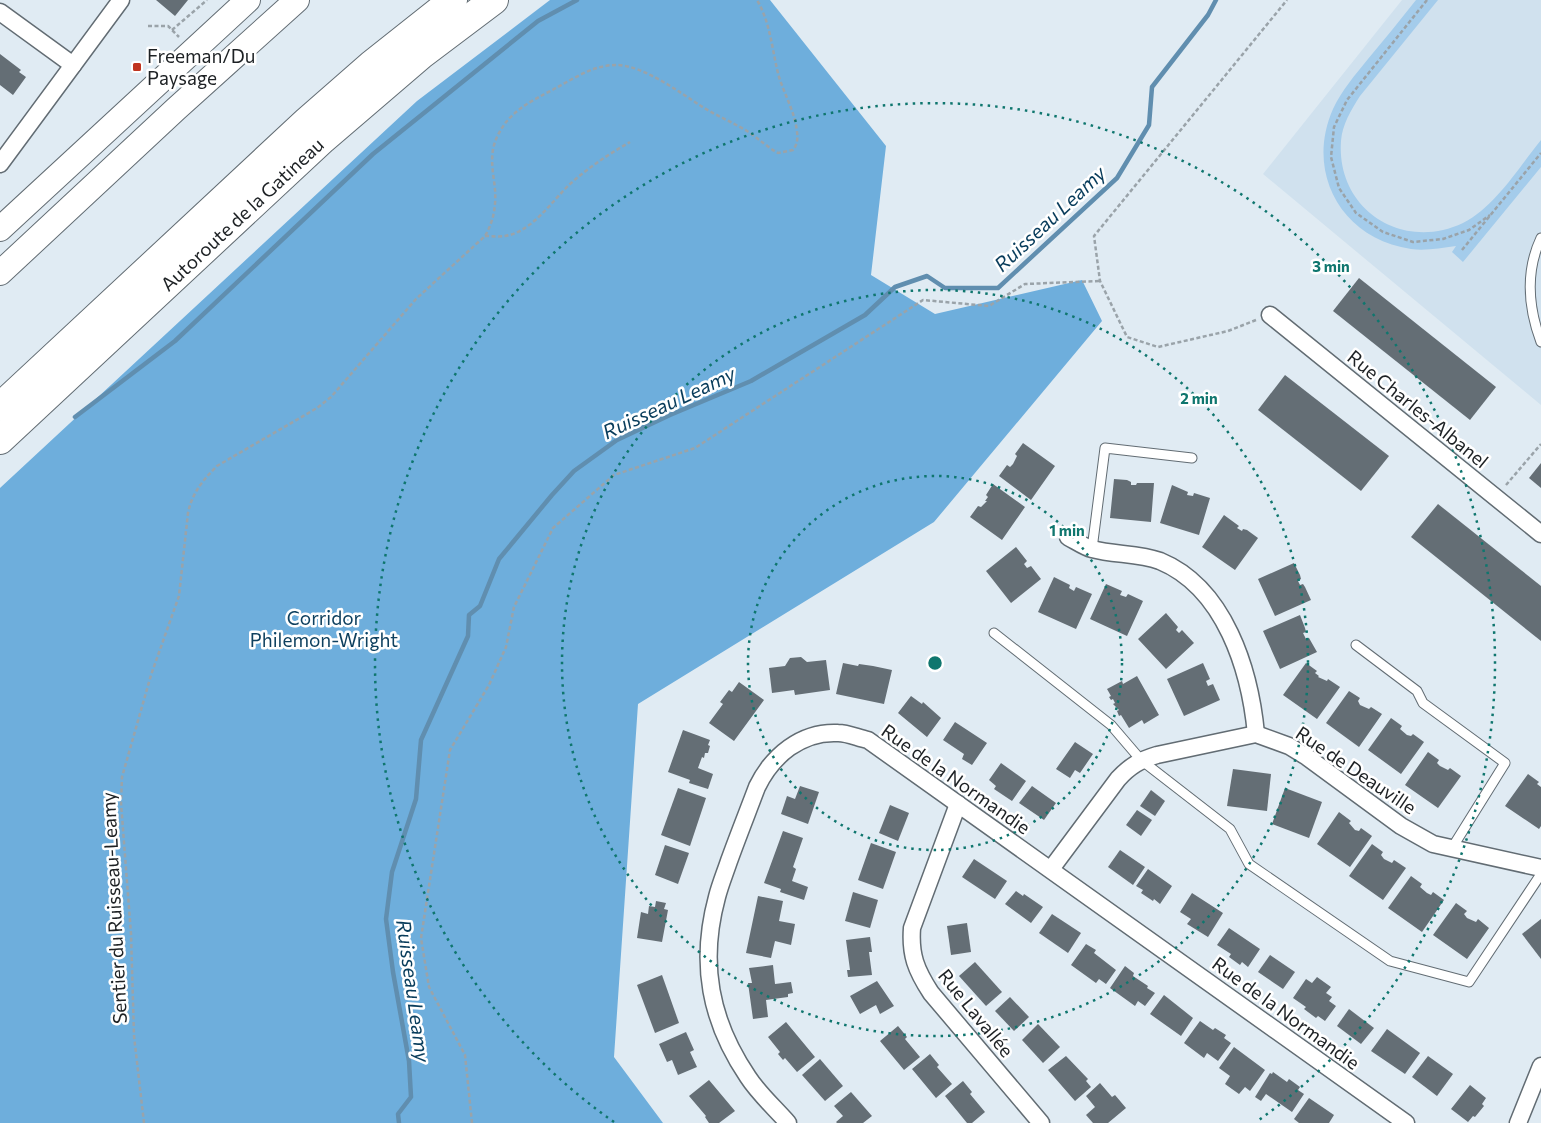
<svg xmlns="http://www.w3.org/2000/svg" width="1541" height="1123" viewBox="0 0 1541 1123" font-family="Commissioner,sans-serif">
  <rect width="100%" height="100%" fill="#e0ebf3"/>
  <path fill="#d0e1ee" d="M1402,0h139v405l-278,-231z"/>
  <path fill="#a4cceb" d="M1416,0h22l-78,96c-9,14 -18,29 -19,45 -5,68 61,111 122,82 32,-16 56,-56 78,-83v27l-78,95 -11,-10 4,-6c-16,2 -30,5 -45,3 -70,-10 -106,-77 -78,-140 9,-19 22,-34 35,-50 16,-19 32,-39 48,-59z"/>
  <path fill="#6eaedc" d="M550,0h220l116,146 -15,129 64,39 147,-34 20,41 -168,201 -296,182 -24,353 49,66h-663v-635l417,-387z"/>
  <g fill="none" stroke-linecap="round" stroke-linejoin="round">
    <g stroke="#608eaf" stroke-width="4.5">
      <path d="M75,417l100,-76 198,-187 165,-133 39,-21"/>
      <path d="M399,1123l-1,-9 13,-17 -2,-36 -16,-89 -7,-53 6,-47 24,-73 5,-59 47,-104 1,-21 11,-9 19,-47 53,-64 22,-24 43,-31 53,-25 81,-34 114,-66 30,-28 32,-11 18,12h53l119,-110 32,-53 3,-38 56,-72 8,-15"/>
    </g>
  </g>
  <g fill="#646e75">
    <path d="M156,0h32l-13,16z"/>
    <path d="M0,54l21,16 -2,2 7,5 -13,18 -13,-10z"/>
    <path d="M1359,278l137,109 -26,33 -137,-109z"/>
    <path d="M1285,375l104,81 -28,35 -103,-81z"/>
    <path d="M1023,443l32,23 -24,34 -32,-24 8,-11 3,2 3,-3 4,-8 -2,-2z"/>
    <path d="M1541,463v25l-12,-10z"/>
    <path d="M1114,479l13,1 4,2v3h5l1,-2h17l-3,39 -41,-4z"/>
    <path d="M993,484l32,23 -23,33 -32,-23 8,-11 3,1 6,-6h-2l3,-4 -2,-2z"/>
    <path d="M1172,485l16,7 -1,3 6,1 1,-3 16,5 -11,37 -39,-12z"/>
    <path d="M1438,504l103,82v55l-130,-104z"/>
    <path d="M1224,515l15,11 -2,2 5,3 1,-2 4,1 11,8 -23,32 -33,-23z"/>
    <path d="M1016,547l11,14 -3,3 3,4 4,-2 10,13 -30,24 -25,-32z"/>
    <path d="M1294,563l6,12 1,4 -3,2 2,4 3,-1 2,3 6,13 -36,16 -17,-37z"/>
    <path d="M1054,577l16,8 -1,3 5,3 2,-4 16,7 -16,35 -38,-17z"/>
    <path d="M1106,584l16,7 -2,4 6,2 2,-3 15,7 -16,35 -37,-17z"/>
    <path d="M1166,613l12,14 -2,3 3,3 3,-3 12,13 -28,26 -28,-30z"/>
    <path d="M1300,615l5,13 1,4 -3,1 3,6 3,-1 8,14 -37,17 -17,-38z"/>
    <path d="M801,657l6,5 19,-2 4,30 -35,5 -1,-5 -22,3 -3,-25 16,-2 5,-8z"/>
    <path d="M843,663l15,3 1,-2 14,2 19,4 -8,34 -48,-10z"/>
    <path d="M1203,663l7,16 -4,2 2,5 5,-2 7,16 -36,16 -17,-37z"/>
    <path d="M1306,663l11,8 -2,2 4,3 -1,1 9,4 1,-2 12,8 -23,32 -34,-24z"/>
    <path d="M1137,676l22,39 -15,9 -2,-4 -13,8 -8,-13 -2,1 -2,-5 2,-1 -6,-6 2,-1 -2,-4 -2,1 -2,-3 2,-1 -4,-7 15,-8 1,3z"/>
    <path d="M739,682l25,18 -30,41 -25,-18 14,-19 -3,-2 9,-12 3,2z"/>
    <path d="M1349,691l11,7 -2,3 2,4 9,4 2,-2 11,7 -23,33 -33,-24z"/>
    <path d="M911,696l11,8 1,-2 18,16 -14,19 -29,-24z"/>
    <path d="M1391,718l11,8 -2,3 7,6 4,1 2,-2 11,8 -23,32 -33,-24z"/>
    <path d="M955,722l32,21 -15,22 -10,-6 2,-5 -21,-14z"/>
    <path d="M683,730l27,10 -2,5 2,1 -2,7h-3l-1,5 -2,-1 -4,11 15,6 -5,15 -19,-6 1,-3 -22,-8z"/>
    <path d="M1075,742l18,12 -13,19 -5,-3 -5,8 -14,-9z"/>
    <path d="M1428,752l11,8 -2,3 3,3 8,4 2,-2 11,8 -23,32 -33,-23z"/>
    <path d="M1001,763l25,18 -14,20 -18,-12 2,-3 -7,-6z"/>
    <path d="M1233,769l38,5 -4,37 -40,-5z"/>
    <path d="M1528,774l11,8 -2,2 4,3v39l-2,3 -34,-23z"/>
    <path d="M800,786l19,6 -11,32 -27,-10 6,-18 8,3z"/>
    <path d="M1032,786l24,17 -12,17 -25,-17z"/>
    <path d="M678,788l28,10 -16,48 -29,-11z"/>
    <path d="M1285,788l37,14 -13,36 -37,-14z"/>
    <path d="M1151,790l14,11 -10,15 -15,-10z"/>
    <path d="M890,805l19,8 -11,28 -19,-8z"/>
    <path d="M1137,810l15,10 -11,16 -15,-11z"/>
    <path d="M1339,812l12,9 -2,2 6,7 4,1 2,-3 11,8 -22,31 -33,-23z"/>
    <path d="M783,831l20,7 -10,29 3,2 -4,12 16,6 -4,13 -24,-8 1,-3 -17,-6z"/>
    <path d="M871,843l25,9 -13,37 -25,-9z"/>
    <path d="M1372,844l11,8 -2,3 3,4 8,4 2,-3 12,8 -23,32 -34,-24z"/>
    <path d="M665,845l24,8 -11,31 -23,-9z"/>
    <path d="M1120,850l25,17 -12,18 -25,-18z"/>
    <path d="M974,859l33,22 -12,18 -33,-22z"/>
    <path d="M1148,869l24,17 -12,18 -6,-5 -1,2 -12,-8 2,-3 -7,-4z"/>
    <path d="M1411,876l11,8 -2,3 7,6 4,2 2,-3 11,8 -22,32 -34,-24z"/>
    <path d="M1016,891l7,5 1,-2 19,13 -12,16 -26,-19z"/>
    <path d="M853,892l25,8 -8,28 -25,-7z"/>
    <path d="M1192,893l31,20 -15,24 -21,-13 4,-5 -11,-7z"/>
    <path d="M758,896l25,5 -4,20 16,3 -4,21 -16,-4 -4,17 -25,-5z"/>
    <path d="M656,901l10,2 -2,6 4,1 -6,32 -25,-4 4,-26 7,2 1,-8 6,1z"/>
    <path d="M1456,903l11,8 -3,3 3,4 9,4 2,-3 11,9 -22,31 -34,-24z"/>
    <path d="M1052,914l29,19 -13,20 -29,-20z"/>
    <path d="M1541,919v40l-19,-25z"/>
    <path d="M967,923l4,29 -20,3 -4,-29z"/>
    <path d="M1229,928l31,21 -12,18 -6,-5 -2,3 -11,-8 2,-3 -14,-9z"/>
    <path d="M870,937l2,15h-3l3,23 -24,2 -1,-7h3l-4,-30z"/>
    <path d="M1086,944l10,6 -2,3 22,17 -10,14 -7,-5 -3,4 -25,-18z"/>
    <path d="M1270,955l25,17 -12,17 -25,-17z"/>
    <path d="M975,962l27,30 -16,14 -27,-30z"/>
    <path d="M773,965l2,19 16,-2 2,11 -5,1v3l-22,3 2,17 -15,2 -5,-36h4l-3,-15z"/>
    <path d="M1125,966l9,7 -1,3 15,10 -1,2 8,5 -10,13 -7,-5 -3,5 -25,-18z"/>
    <path d="M662,975l17,48 -24,10 -18,-48z"/>
    <path d="M1317,977l14,10 -5,6 6,4 -3,4 7,5 -11,15 -7,-5 -2,2 -12,-9 2,-2 -13,-9 13,-19 6,4z"/>
    <path d="M877,981l17,25 -14,8 -4,-9 -16,9 -10,-18z"/>
    <path d="M1164,995l29,23 -12,18 -31,-22z"/>
    <path d="M1010,997l19,20 -15,14 -19,-20z"/>
    <path d="M1349,1009l25,19 -13,16 -24,-18z"/>
    <path d="M1200,1021l13,9 2,-2 11,7 -2,3 7,5 -13,18 -11,-8 -3,5 -20,-15z"/>
    <path d="M786,1022l29,35 -18,15 -12,-14 -2,2 -5,-6 2,-2 -12,-15z"/>
    <path d="M1038,1024l22,23 -17,16 -21,-23z"/>
    <path d="M898,1026l9,11 -2,2 15,18 -16,13 -24,-29z"/>
    <path d="M1387,1029l33,24 -15,21 -34,-23z"/>
    <path d="M686,1032l8,18 -4,2 7,15 -19,8 -6,-15 -5,2 -8,-18z"/>
    <path d="M1234,1047l31,23 -15,21 -5,-4 -6,7 -14,-10 5,-8 -11,-8z"/>
    <path d="M930,1054l9,11 -2,2 15,17 -16,14 -24,-29z"/>
    <path d="M1066,1056l22,23 -2,2 5,6 -16,14 -27,-31z"/>
    <path d="M1428,1056l25,18 -16,22 -25,-19z"/>
    <path d="M820,1059l23,27 -18,15 -23,-26z"/>
    <path d="M1273,1072l14,10 2,-3 11,8 -2,3 6,4 -12,18 -26,-18 -5,7 -6,-4 15,-24 2,1z"/>
    <path d="M709,1080l26,31 -16,12h-10l-4,-6 1,-1 -17,-20z"/>
    <path d="M963,1081l9,11 -2,2 15,18 -13,11h-5l-22,-27z"/>
    <path d="M1100,1083l12,14 3,-2 11,13 -18,15h-15l-7,-8 9,-8 -9,-11z"/>
    <path d="M1470,1085l16,13 -4,6 2,2 -9,11 -2,-1 -5,6 -17,-13z"/>
    <path d="M851,1092l21,24 -9,7h-26l-1,-1 7,-6 -9,-10z"/>
    <path d="M1309,1098l25,17 -5,8h-30l-5,-4z"/>
  </g>
  <g fill="none" stroke-linecap="round" stroke-linejoin="round">
    <g stroke="#626c73" stroke-width="11">
      <g id="lane">
        <path d="M1541,238c-16,34 -13,69 0,104"/>
        <path d="M1092,549l13,-101 87,10"/>
        <path d="M994,633l117,92 30,35 89,69 19,35 141,97 79,21 72,-108"/>
        <path d="M1356,645l61,46 6,12 82,60 -53,85"/>
      </g>
    </g>
    <g stroke="#626c73" stroke-width="19">
      <g id="street">
        <path d="M0,12l73,53"/>
        <path d="M0,164l121,-164"/>
        <path d="M1270,315l271,219"/>
        <path d="M1068,537c8,4 16,10 24,12 22,6 47,4 68,12 65,27 90,109 96,173"/>
        <path d="M958,804l-46,124c-2,27 4,42 19,65l110,130"/>
        <path d="M1051,869l67,-90c12,-13 22,-19 39,-24l99,-21 33,12 18,11 94,69 32,18 108,24"/>
        <path d="M788,1123c-13,-15 -29,-29 -40,-46 -38,-56 -49,-114 -31,-180 3,-12 8,-24 12,-36 9,-25 19,-50 28,-74 15,-31 44,-56 81,-54 10,0 20,5 30,7l538,383"/>
        <path d="M1518,1123l23,-57"/>
      </g>
    </g>
    <g stroke="#626c73" stroke-width="26">
      <g id="secondary">
        <path d="M0,229l248,-229"/>
        <path d="M0,273l176,-164 121,-109"/>
      </g>
    </g>
    <g stroke="#626c73" stroke-width="30">
      <g id="highway">
        <path d="M0,407l307,-286 64,-56 82,-65"/>
        <path id="s1" d="M0,440l323,-301 98,-84 73,-55"/>
      </g>
    </g>
    <g stroke="#9aa3a9" stroke-width="2.5" stroke-dasharray="4 2.5" stroke-linecap="butt">
      <path d="M1427,0l-80,100 -13,27 -3,30 8,31 17,25 27,19 30,10 30,-3 26,-9 21,-15"/>
      <path d="M148,26h20l11,11"/>
      <path d="M172,30l35,-30"/>
      <path d="M485,236c7,0 14,1 20,0 27,-4 47,-35 65,-52 19,-17 39,-30 60,-42"/>
      <path d="M1462,250l79,-97"/>
      <path d="M1256,320l-28,11 -70,16 -31,-10 -27,-56 -6,-45 193,-236"/>
      <path d="M1506,485l35,-41"/>
      <path d="M144,1123l-10,-87 -3,-102 -10,-131 1,-26 29,-102 28,-79 9,-83c4,-20 15,-33 29,-47l100,-58 14,-11 85,-98 69,-63c10,-17 12,-36 9,-55 -2,-15 -4,-29 3,-44 12,-26 33,-35 57,-48 19,-10 39,-24 62,-24 27,0 63,27 85,41 14,9 31,16 46,25 11,7 20,16 31,22l15,-3c4,-5 5,-11 4,-18 -2,-20 -12,-36 -18,-55 -7,-26 -8,-53 -22,-77"/>
      <path d="M472,1123l-7,-68 -36,-68 -8,-49 29,-188 39,-65 17,-38 8,-40 39,-79 61,-53 81,-27 228,-148 66,6 36,-22 75,-3"/>
    </g>
    <use href="#lane" stroke="#fff" stroke-width="9"/>
    <use href="#street" stroke="#fff" stroke-width="16"/>
    <use href="#secondary" stroke="#fff" stroke-width="24"/>
    <use href="#highway" stroke="#fff" stroke-width="28"/>
  </g>
  <g fill="none" stroke="#0f766e" stroke-width="2.5" stroke-dasharray="2.5 5">
    <circle cx="935" cy="663" r="187"/>
    <circle cx="935" cy="663" r="373"/>
    <path d="M614 1122A560 560 0 1 1 1256 1122"/>
  </g>
  <rect fill="#c03420" stroke="#fff" stroke-width="2" x="132" y="62" width="10" height="10" rx="2.5"/>
  <g text-anchor="middle" stroke-width="5" stroke-linejoin="round" paint-order="stroke">
    <g font-size="19" fill="#1d2124" stroke="#fff" text-anchor="start">
      <text x="147" y="63">Freeman/Du<tspan x="147" dy="22">Paysage</tspan></text>
    </g>
    <g font-size="19" fill="#1d2124" stroke="#fff">
      <text dy="7" stroke="none"><textPath href="#s1" startOffset="331">Autoroute de la Gatineau</textPath></text>
      <text transform="translate(1418 409) rotate(39)" y="7">Rue Charles-Albanel</text>
      <text transform="translate(1356 770) rotate(34)" y="7">Rue de Deauville</text>
      <text transform="translate(956 779) rotate(35)" y="7">Rue de la Normandie</text>
      <text transform="translate(114 908) rotate(-93)" y="7">Sentier du Ruisseau-Leamy</text>
      <text transform="translate(976 1013) rotate(51)" y="7">Rue Lavallée</text>
      <text transform="translate(1286 1013) rotate(36)" y="7">Rue de la Normandie</text>
    </g>
    <g font-size="19" fill="#0e405f" stroke="#fff">
      <text x="324" y="625">Corridor<tspan x="324" dy="22">Philemon-Wright</tspan></text>
    </g>
    <g font-size="20" font-style="italic" fill="#083c5b" stroke="#fff">
      <text transform="translate(1050 219) rotate(-43)" y="7">Ruisseau Leamy</text>
      <text transform="translate(669 403) rotate(-25)" y="7">Ruisseau Leamy</text>
      <text transform="translate(413 991) rotate(82)" y="7">Ruisseau Leamy</text>
    </g>
  </g>
  <circle cx="935" cy="663" r="8" fill="#0f766e" stroke="#fff" stroke-width="2.5"/>
  <g font-size="15" text-anchor="middle" font-weight="bold" fill="#0f766e" stroke="#fff" stroke-width="5" stroke-linejoin="round" paint-order="stroke">
    <text x="1331" y="272">3 min</text>
    <text x="1199" y="404">2 min</text>
    <text x="1067" y="536">1 min</text>
  </g>
</svg>
